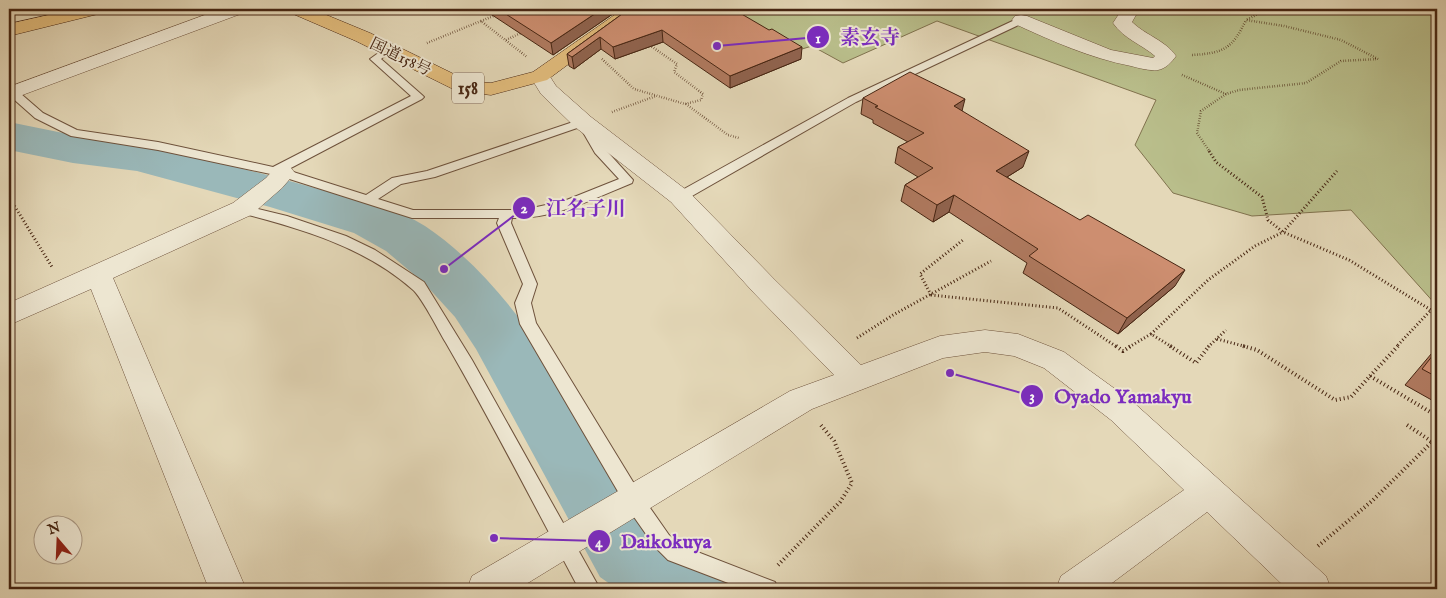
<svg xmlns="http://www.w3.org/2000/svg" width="1446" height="598" viewBox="0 0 1446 598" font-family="'IM FELL English','Noto Serif JP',serif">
  <rect width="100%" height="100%" fill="#e4d8b8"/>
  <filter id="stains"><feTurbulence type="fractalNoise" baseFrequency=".004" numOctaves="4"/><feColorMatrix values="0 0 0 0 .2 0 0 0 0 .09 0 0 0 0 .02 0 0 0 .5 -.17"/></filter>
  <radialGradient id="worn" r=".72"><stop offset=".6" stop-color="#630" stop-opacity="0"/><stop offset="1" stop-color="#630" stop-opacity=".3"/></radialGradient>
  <path fill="#b9be8b" stroke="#80724e" d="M730,9h707v297l-86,-96 -99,6 -79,-23 -38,-48 21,-45 -219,-79 -94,42 -31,-17 -10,3z"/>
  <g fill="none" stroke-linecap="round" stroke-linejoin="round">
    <path fill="#9ab8b9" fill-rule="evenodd" d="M9,122l64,13 67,8 17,4c60,15 120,30 179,47 30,8 62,15 89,32 37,25 67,57 94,92l135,209 30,20 37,15 12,27h-116l-17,-12 -124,-228 -21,-32 -31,-34 -38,-32 -32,-18 -84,-26 -133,-36 -64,-8 -64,-13z"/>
    <g stroke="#6e523c" stroke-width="2">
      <g id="lane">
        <path d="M1021,17l4,1v4l-169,80 -171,98 -5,1 -7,-4 2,-3 173,-96z"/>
        <path d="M388,46l5,3 -12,10 41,36 2,2 -2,2 -135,71 79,25 26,-17 35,-7 152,-51h8l17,28 29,32 -1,3c-39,16 -77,36 -120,35l-1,5 26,61 -6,19 5,20 105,172 28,40 13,11 93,36 3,7h-34l-76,-29 -13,-13 -28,-40 -107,-183 -5,-21 8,-19 -26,-61 2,-5h-87l-132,-42 -122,-26 -87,-14 -36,-18 -26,-23v-9l4,1 30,26 34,17 81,12 115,25 138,-71 -41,-37zM580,127l15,26 24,26 -55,22 -41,9h-110l-35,-11 23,-15 34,-7z"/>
        <path d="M242,205l45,11 59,20 29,14 49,32 48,78 128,229h-21c-44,-82 -86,-165 -133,-246 -8,-13 -24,-46 -34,-54 -49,-43 -113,-61 -175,-77l-2,-3z"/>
      </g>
    </g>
    <g stroke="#6e523c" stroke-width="1">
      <g id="street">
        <path d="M221,9h25l-3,4 -234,87v-13z"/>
        <path d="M1127,10l6,1 3,4 -4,7c13,13 33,18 44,34 -4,6 -11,13 -18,14 -9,1 -19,-2 -27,-4 -41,-8 -79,-25 -116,-42l-3,-4 3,-4 6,-1 6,1 84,34 42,8 2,-2c-14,-12 -31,-17 -42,-33l8,-12z"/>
        <path d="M540,70l7,2 9,14 35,31 98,75 85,87 87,86 79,-29 45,-6 33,4 46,18 69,50 193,174 5,13h-44l-80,-77 -103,77h-48l5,-13 123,-86 -73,-70 -67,-52 -30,-12 -29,-4 -42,6 -131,51 -294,180h-51l5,-13 318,-185 44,-16 -80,-82 -83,-91 -96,-75 -34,-33 -11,-18 3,-4z"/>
        <path d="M283,166l8,2 4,5 -13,15 -31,27 -138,63 133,311h-37l-118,-300 -82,36v-22l224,-100 33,-25 9,-10z"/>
      </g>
    </g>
    <g stroke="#462512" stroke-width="1">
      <g id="highway">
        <path d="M75,9h30l-3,4 -93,23v-12z"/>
        <path d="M288,9h24l58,24 98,48 23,2 42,-11 90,-63h20l-96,71 -56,15 -34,-4 -101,-50 -65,-28z"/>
      </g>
    </g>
    <g stroke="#462512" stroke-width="2.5" stroke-dasharray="0.5 2" stroke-linecap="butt">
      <path d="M481,21l15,-6"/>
      <path d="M506,40l17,-8"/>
      <path d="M427,43l54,-22 46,36"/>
      <path d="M1192,55c32,-2 40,-6 54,-35"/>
      <path d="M602,59l32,30 51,15 16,-4 2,-6 -29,-22 3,-8 -29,-20"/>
      <path d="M1182,75l44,19"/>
      <path d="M686,104l42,31 11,3"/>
      <path d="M612,112l44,-16"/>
      <path d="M1210,152l-13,-19 4,-22 25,-17 13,-4 67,-7 35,-22 37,-2 -37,-19 -57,-14 -38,-6 16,-8v-3"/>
    </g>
    <g stroke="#462512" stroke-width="3" stroke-dasharray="1 2.5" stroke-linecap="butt">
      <path d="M1209,151l7,11 46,35 6,23 15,12 66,28 82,50 -35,37"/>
      <path d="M9,197l43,70"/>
      <path d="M931,295l127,13 59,39"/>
      <path d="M931,295l-11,-21 43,-34"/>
      <path d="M1151,334l57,-54 47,-34 28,-14 54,-61"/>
      <path d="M857,338l36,-23 98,-54"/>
      <path d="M1217,339l30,8"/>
      <path d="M1129,347l22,-13 21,13"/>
      <path d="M1208,347l18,-17"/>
    </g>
    <g stroke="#462512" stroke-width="4" stroke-dasharray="1 3" stroke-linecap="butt">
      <path d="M1116,346l7,5 8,-5"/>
      <path d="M1170,346l26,17 13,-17"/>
      <path d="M1243,346l14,4 78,50 16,-3 19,-21 67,40"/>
      <path d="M1370,376l28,-30"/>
      <path d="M1407,425l30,20"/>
      <path d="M1318,546l54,-45 65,-64"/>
      <path d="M778,565l62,-63 12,-19 -18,-42 -14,-17"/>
    </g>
    <use href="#lane" fill="#ede6d1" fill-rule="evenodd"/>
    <use href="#street" fill="#ede6d1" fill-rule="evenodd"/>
    <use href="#highway" fill="#e2bc7c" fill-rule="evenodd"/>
  </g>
  <g fill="#b07a60" stroke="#462512">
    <path d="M483,9h137l-67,46z"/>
    <path d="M629,9l172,50 -71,29 -67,-46 -48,17 -14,-10 -27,20 -5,-3 -2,-12z"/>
    <path d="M863,98l99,13 61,56 -16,10 168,109 -57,48 -95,-61 4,-10 -78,-51 -16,10 -32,-21 4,-16 13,-8 -23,-14 3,-16 10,-5 -35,-19v-3l-12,-6z"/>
    <path d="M1437,347v56l-32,-18z"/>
  </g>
  <g fill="#90634e" stroke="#462512">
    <path d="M602,9h18l-67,46 -2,-12z"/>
    <path d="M662,30l1,12 -48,17 -2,-12z"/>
    <path d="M600,37l1,12 -27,20 -2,-12z"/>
    <path d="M802,47l-1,12 -71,29v-12z"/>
    <path d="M965,99l-4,16 -7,-9z"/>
    <path d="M1029,151l-6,16 -32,20 5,-16z"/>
    <path d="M954,195l-5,17 -16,10 4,-17z"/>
    <path d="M1185,270l-10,16 -57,48 9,-16z"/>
  </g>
  <g fill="#cd8e70" stroke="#462512">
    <path d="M498,9h104l-51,34z"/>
    <path d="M629,9h104l36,21 3,-1 30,18 -72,29 -68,-46 -49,17 -13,-10 -28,20 -5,-3z"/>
    <path d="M910,72l55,27 -11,7 75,45 -33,20 84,49 8,-5 97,55 -58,48 -98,-62 9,-7 -84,-54 -17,10 -32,-20 28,-17 -35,-21 26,-14 -49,-26 3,-1 -15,-8z"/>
    <path d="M1437,350v27l-15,-8z"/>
  </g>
  <g text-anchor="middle" stroke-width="4" stroke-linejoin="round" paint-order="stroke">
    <g font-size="16" fill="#462512" stroke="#ede6d1">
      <text transform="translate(401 56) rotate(26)" y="6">国道158号</text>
    </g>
    <rect fill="#ede6d1" stroke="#785f4b" stroke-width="1" x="452" y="72.5" width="32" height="31" rx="4"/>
    <g font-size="18" font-weight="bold" fill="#462512">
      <text x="468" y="94">158</text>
    </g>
  </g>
  <path fill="none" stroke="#7b2cbf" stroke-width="2" d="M717 46L818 37M444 269L524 208M950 373L1032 396M494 538L599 541"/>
  <g fill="#7b2cbf" stroke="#ede6d1" stroke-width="2">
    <circle cx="717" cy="46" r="5"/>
    <circle cx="444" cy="269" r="5"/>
    <circle cx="950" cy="373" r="5"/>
    <circle cx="494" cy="538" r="5"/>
    <circle cx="818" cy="37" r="12"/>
    <circle cx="524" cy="208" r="12"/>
    <circle cx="1032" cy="396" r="12"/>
    <circle cx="599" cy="541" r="12"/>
  </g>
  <g font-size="15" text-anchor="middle" font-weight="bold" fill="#fff">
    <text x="818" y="43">1</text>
    <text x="524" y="213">2</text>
    <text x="1032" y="401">3</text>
    <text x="599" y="547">4</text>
  </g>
  <g font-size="20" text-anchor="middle" font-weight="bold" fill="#7b2cbf" stroke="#ede6d1" stroke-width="4" stroke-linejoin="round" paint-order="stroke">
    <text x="870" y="44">素玄寺</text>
    <text x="586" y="215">江名子川</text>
    <text x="1123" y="403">Oyado Yamakyu</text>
    <text x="666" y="548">Daikokuya</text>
  </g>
  <rect width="1446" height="598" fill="none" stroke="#e4d8b8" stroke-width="30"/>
  <rect x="10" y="10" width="1426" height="578" fill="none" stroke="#462512" stroke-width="2.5"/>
  <rect x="15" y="15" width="1416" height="568" fill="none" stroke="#462512"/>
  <g transform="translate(58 540) rotate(341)"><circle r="24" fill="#ede6d1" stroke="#aa9985"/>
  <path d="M0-4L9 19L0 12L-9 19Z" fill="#8f2418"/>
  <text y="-8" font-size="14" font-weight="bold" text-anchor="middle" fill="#462512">N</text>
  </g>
  <rect width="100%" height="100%" filter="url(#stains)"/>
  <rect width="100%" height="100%" fill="url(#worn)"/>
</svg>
